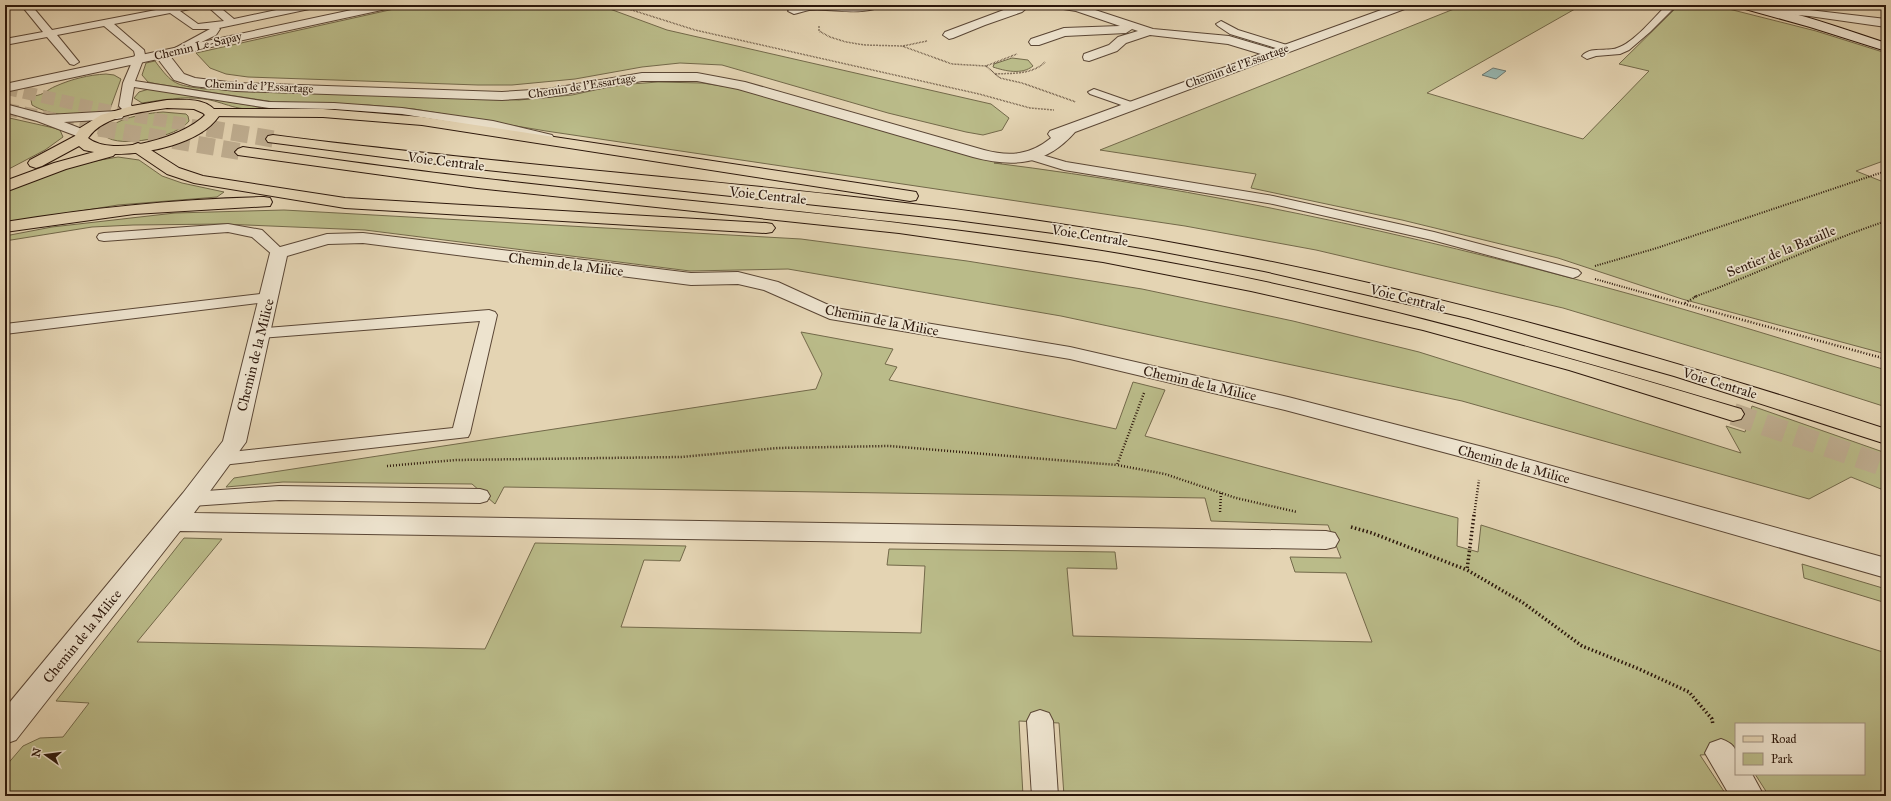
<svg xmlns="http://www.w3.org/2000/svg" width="1891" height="801" viewBox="0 0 1891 801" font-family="'IM FELL Great Primer',serif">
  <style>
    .green { fill: #babb89; stroke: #73694a }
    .water { fill: #96b7b2; stroke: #6c776f }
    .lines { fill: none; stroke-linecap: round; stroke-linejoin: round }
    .highway-tunnel-far2 { stroke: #bfae91; stroke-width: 13; stroke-dasharray: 13 6; stroke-linecap: butt }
    .highway-tunnel-far1 { stroke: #bfae91; stroke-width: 17; stroke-dasharray: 17 8; stroke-linecap: butt }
    .highway-tunnel { stroke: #bfae91; stroke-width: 22; stroke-dasharray: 22 11; stroke-linecap: butt }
    .lane-casing { stroke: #5a4635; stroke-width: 2 }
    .street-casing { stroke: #5a4635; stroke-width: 2 }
    .secondary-casing { stroke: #2c170b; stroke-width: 2 }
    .primary-casing { stroke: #2c170b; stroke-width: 2 }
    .highway-casing { stroke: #2c170b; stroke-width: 2 }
    .path-far3 { stroke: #2c170b; stroke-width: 1.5; stroke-dasharray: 0.5 1; stroke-linecap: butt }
    .path-far2 { stroke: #2c170b; stroke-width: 2; stroke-dasharray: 1 1.5; stroke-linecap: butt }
    .path-far1 { stroke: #2c170b; stroke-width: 2.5; stroke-dasharray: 1 2; stroke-linecap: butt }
    .path { stroke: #2c170b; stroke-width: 3.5; stroke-dasharray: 1.5 2.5; stroke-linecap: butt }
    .lane { fill: #ede3ce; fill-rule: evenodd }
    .street { fill: #ede3ce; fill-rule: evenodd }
    .secondary { fill: #ede3ce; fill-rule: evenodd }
    .primary { fill: #e4d4b3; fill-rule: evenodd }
    .highway { fill: #e4d4b3; fill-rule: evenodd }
    .labels { text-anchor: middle; stroke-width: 3.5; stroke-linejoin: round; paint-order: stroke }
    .far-street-label { font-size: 12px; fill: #2c170b; stroke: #ede3ce }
    .street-label { font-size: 14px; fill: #2c170b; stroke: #ede3ce }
  </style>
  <rect width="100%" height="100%" fill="#e4d4b3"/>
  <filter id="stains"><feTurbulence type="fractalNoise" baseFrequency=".005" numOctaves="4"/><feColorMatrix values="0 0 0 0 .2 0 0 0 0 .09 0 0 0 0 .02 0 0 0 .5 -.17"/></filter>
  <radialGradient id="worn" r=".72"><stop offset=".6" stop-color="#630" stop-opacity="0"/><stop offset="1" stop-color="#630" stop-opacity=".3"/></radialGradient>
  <!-- green -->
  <g class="green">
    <polygon points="412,5 599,5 667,30 991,104 1009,118 1002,130 983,135 966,132 888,113 722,65 680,63 642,67 575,79 512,85 478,85 248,77 226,74 210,68 196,53"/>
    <polygon points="1464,5 1582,5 1427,93 1583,139 1649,71 1619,64 1679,5 1713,5 1816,31 1886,53 1886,160 1856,171 1886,183 1886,354 1682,299 1558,258 1402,220 1251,188 1256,174 1100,150"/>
    <path d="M1012,58l16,2 5,6c-11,9 -28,5 -40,1l1,-3z"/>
    <path d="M155,61c18,24 20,24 50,28l314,11 53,-5 46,-10 40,-3 44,1 33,5 252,72 15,3h-8c207,26 413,70 614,125 93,25 185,55 278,82v37l-103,-33 -220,-66 -247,-58 -131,-24 -639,-95 -132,-22 -46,-4 -94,-3 -117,-18 -9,-2 -6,-7 4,-12z"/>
    <path d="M106,74l8,1 7,4 -11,30c-21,11 -58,8 -78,-4l-1,-5 2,-4c12,-1 13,-6 23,-10 16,-7 32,-11 50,-12z"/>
    <path d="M149,89l112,18c-19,7 -39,-6 -57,-8 -21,-3 -42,1 -62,4l-8,-5 5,-6z"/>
    <path d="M163,112l23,2 2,2 1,5c-11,16 -69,28 -84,15v-2c6,-16 43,-21 58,-22z"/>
    <polygon points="5,117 54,128 60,130 63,137 45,150 5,171"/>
    <polygon points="118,157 139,160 162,176 182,183 224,192 217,197 118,205 5,223 5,192 72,165"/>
    <polygon points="284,210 801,239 967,261 1142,289 1293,321 1419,352 1741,453 1726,426 1745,432 1752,406 1886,453 1886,491 1851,477 1809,499 1462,401 1061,316 788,269 690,271 365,230 223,224 133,225 92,227 5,241 5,236 52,227 175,213"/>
    <polygon points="801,332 893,349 885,364 897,367 889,380 1116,429 1133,382 1165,390 1145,436 1458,518 1457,546 1478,552 1481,525 1886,653 1886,796 1769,796 1755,774 1864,774 1864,724 1736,724 1736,753 1700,755 1727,796 1064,796 1059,723 1019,721 1023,796 5,796 5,767 23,746 40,738 63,737 89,703 56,701 184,538 222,539 137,642 485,649 535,543 686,546 680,561 644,560 621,627 921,633 925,566 887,565 889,549 1115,552 1117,569 1067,568 1073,636 1372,642 1346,573 1295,572 1290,557 1341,558 1328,525 1211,521 1205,498 504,487 495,504 472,484 283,482 226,487 234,478 816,389 822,374"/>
    <polygon points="1802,564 1886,589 1886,615 1883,602 1804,578"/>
  </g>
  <!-- water -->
  <polygon class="water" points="1493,68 1506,71 1496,79 1482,75"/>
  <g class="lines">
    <!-- highway-tunnel-far2 -->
    <g class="highway-tunnel-far2">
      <polyline points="5,88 112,112 213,129"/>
      <polyline points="5,109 104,129"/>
    </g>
    <!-- highway-tunnel-far1 -->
    <g class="highway-tunnel-far1">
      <polyline points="99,128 243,152"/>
      <polyline points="207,128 273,139"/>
    </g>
    <!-- highway-tunnel -->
    <polyline class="highway-tunnel" points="1733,414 1886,466"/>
    <defs>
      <g id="lane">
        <polygon points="21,5 31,5 52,30 182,5 202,5 200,7 180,11 198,24 224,21 206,5 217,5 234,19 300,5 319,5 314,8 219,28 220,29 216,35 179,53 175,52 174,50 175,48 210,29 193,29 170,13 114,24 144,50 145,55 135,81 269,102 334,103 402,108 493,121 552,135 554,138 548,142 493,129 402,114 334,109 269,108 134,87 131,105 136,111 130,114 126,113 119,106 123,83 135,55 134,51 104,26 57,35 79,62 74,65 70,64 47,37 5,45 5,39 43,32"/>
        <path d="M1667,5h10l-27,27 -21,18 -9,4 -24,2 -9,3 -5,-3c8,-10 25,-4 35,-8 17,-5 37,-31 50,-43z"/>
        <polygon points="1221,21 1238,30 1290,46 1291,48 1286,51 1230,34 1218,26 1216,24"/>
        <polygon points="1094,89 1134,103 1136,105 1130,108 1090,94 1088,92"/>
        <polygon points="1032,152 1066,162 1273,196 1434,232 1578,270 1581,273 1578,276 1573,278 1432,240 1273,204 1064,170 1028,159 1026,156 1028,153"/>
        <polygon points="228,224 262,230 286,253 284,256 274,256 252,237 228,232 104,241 99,240 97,237 99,234 104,233"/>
        <polygon points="269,293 275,295 277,298 275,301 5,334 5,324"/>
        <polygon points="489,310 495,312 497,315 470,433 468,437 222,465 215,463 212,459 215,455 222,453 453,428 480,321 260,338 254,337 252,333 254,329"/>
        <polygon points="279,486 480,489 487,491 490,496 487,501 480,503 279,500 192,506 185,504 182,499 185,494 192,492"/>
        <polygon points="1040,710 1049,713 1053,721 1058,796 1032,796 1027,721 1031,713"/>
      </g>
      <g id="street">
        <path d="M375,5h22l-6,3 -221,48 14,18 11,4 41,5 266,9 46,-3 94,-16h55l48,9 239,68c26,7 46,5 67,-12l-3,-4 2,-3 211,-77 -33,-10 -78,-9 -24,8 -9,8 -28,10 -5,-1 -1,-3 1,-3 25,-9 9,-8 20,-6 -6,-2 -6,4 -61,3 -26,9h-8l-2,-3 2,-3 33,-11 56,-2 -44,-15 -25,-4 -2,-2h31l73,24 76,7 44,13 122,-44h17l-2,2 -335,125c-29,33 -61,36 -102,25l-235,-68 -41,-8h-55l-94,16 -46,3 -266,-9 -43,-5 -19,-6 -16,-21 -153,33v-8z"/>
        <path d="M801,5h82l-2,2c-26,9 -46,1 -72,3 -5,1 -10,3 -15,4l-6,-3 2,-2z"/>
        <polygon points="1017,5 1029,6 1022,12 985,25 953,38 949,39 943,35 945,32"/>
        <polygon points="1241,5 1256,5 1254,7 1246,9 1242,8"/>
        <polygon points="1762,7 1809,10 1886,19 1886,27 1809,16 1758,12 1756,10 1758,8"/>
        <polygon points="5,104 47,115 117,111 122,112 124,115 122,118 117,119 64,122 87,131 89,134 87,137 82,138 37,121 5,112"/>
        <polygon points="363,233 691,273 738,272 778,282 835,308 1070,347 1288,397 1483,447 1886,558 1886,578 1477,461 1285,410 1070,359 830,319 764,290 738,284 691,285 363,243 328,244 287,256 246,442 194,513 1326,531 1335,533 1339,540 1335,547 1326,549 180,531 16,740 5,744 5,708 183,493 223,441 270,253 273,249 327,234"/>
        <path d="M1721,739c20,7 15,16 15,35h16l12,22h-34l-25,-43 5,-10z"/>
      </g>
      <path id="secondary" d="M1736,5c46,0 106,24 150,38v8l-76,-24 -72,-20z"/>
      <path id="primary" d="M167,100c19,0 42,-3 52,16 -19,28 -72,38 -104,38l-2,2 -47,13 -61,23v-11l49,-18 40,-11 -10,-2 -5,-4 -37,20 -6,2 -6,-2 -2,-3 2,-3 45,-24 5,-8 21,-13 31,-9zM167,108l27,1 9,4 2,2c-21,22 -92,43 -117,23 16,-23 54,-26 79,-30z"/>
      <g id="highway">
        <polygon points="211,109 323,109 422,117 910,191 916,192 918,196 916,200 910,201 422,125 323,117 206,116 204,113 206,110"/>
        <path d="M273,135c259,34 521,49 780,88 284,42 561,117 833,206v15l-212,-68 -206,-58 -204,-47 -105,-20 -106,-18 -97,-13 -488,-52 -200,-26 -2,-3 2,-3z"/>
        <polygon points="138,143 143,145 179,168 203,176 345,198 766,223 772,224 775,228 772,232 766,233 345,208 194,183 167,174 133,151 130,148 133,145"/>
        <path d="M243,147c78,11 157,22 235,31 208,24 417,40 624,73 217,35 429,95 639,158l3,5 -3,5 -8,2 -164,-51 -146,-40 -172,-39 -148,-29 -204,-29 -422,-45 -239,-33 -3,-3 3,-3z"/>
        <path d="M264,197l6,1 2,4 -2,4 -136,8 -129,18v-10c86,-14 172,-23 259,-25z"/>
      </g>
    </defs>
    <!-- lane casing -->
    <use href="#lane" class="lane-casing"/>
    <!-- street casing -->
    <use href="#street" class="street-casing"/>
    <!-- secondary casing -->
    <use href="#secondary" class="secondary-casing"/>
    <!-- primary casing -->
    <use href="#primary" class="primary-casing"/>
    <!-- highway casing -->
    <use href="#highway" class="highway-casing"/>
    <!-- path-far3 -->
    <g class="path-far3">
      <polyline points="616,5 695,30 979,94 1030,108 1054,110"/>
      <polyline points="819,26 819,31 830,37 846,42 865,45 902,46 952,64 986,66 1000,78 1022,83 1076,102"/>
      <polyline points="903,46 927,41"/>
      <polyline points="986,66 1017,54"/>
      <path d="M995,74c17,-1 37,1 50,-12"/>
    </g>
    <!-- path-far2 -->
    <g class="path-far2">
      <polyline points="1595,266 1657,248 1886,171"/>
      <polyline points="1595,279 1659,297"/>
      <path d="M1694,297c65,-24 127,-54 192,-76"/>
    </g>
    <!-- path-far1 -->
    <g class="path-far1">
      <polyline points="1655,296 1886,359"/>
      <polyline points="1685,303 1697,296"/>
      <polyline points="1144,393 1117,465 1165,474 1236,498 1297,512"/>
      <polyline points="387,466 456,460 681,457 778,448 889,446 1117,465"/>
      <polyline points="1220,512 1221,493"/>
      <polyline points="1474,516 1479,480"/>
    </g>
    <!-- path -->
    <g class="path">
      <polyline points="1474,515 1467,570 1522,602 1582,646 1639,669 1689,692 1712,719 1713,725"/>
      <polyline points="1351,527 1372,533 1467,570"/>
    </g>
    <!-- lane -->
    <use href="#lane" class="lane"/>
    <!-- street -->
    <use href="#street" class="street"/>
    <!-- secondary -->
    <use href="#secondary" class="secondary"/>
    <!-- primary -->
    <use href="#primary" class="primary"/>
    <!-- highway -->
    <use href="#highway" class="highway"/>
  </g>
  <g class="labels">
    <!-- far-street labels -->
    <g class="far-street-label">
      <text transform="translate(198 46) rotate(-13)" y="4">Chemin Le-Sapay</text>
      <text transform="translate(1237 66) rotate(-20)" y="4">Chemin de l'Essartage</text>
      <text transform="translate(259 86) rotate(3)" y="4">Chemin de l'Essartage</text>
      <text transform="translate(582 86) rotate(-9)" y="4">Chemin de l'Essartage</text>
    </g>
    <!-- street labels -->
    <g class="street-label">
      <text transform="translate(446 161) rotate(7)" y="5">Voie Centrale</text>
      <text transform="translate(768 195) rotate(6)" y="5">Voie Centrale</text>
      <text transform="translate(1090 235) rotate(9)" y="5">Voie Centrale</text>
      <text transform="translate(1781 251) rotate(-22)" y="5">Sentier de la Bataille</text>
      <text transform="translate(566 264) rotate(7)" y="5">Chemin de la Milice</text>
      <text transform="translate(1408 298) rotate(14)" y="5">Voie Centrale</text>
      <text transform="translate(882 320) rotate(11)" y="5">Chemin de la Milice</text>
      <text transform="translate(255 355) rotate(-76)" y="5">Chemin de la Milice</text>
      <text transform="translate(1200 383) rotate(13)" y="5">Chemin de la Milice</text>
      <text transform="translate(1720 383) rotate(17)" y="5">Voie Centrale</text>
      <text transform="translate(1514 464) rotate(15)" y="5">Chemin de la Milice</text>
      <text transform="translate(82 636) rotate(-51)" y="5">Chemin de la Milice</text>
    </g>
  </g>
  <!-- margin -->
  <rect width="1891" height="801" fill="none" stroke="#e4d4b3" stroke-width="20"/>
  <rect x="6" y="6" width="1879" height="789" fill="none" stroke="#2c170b" stroke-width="2"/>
  <rect x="10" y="10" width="1871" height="781" fill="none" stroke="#2c170b"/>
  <!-- legend -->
  <rect x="1735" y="723" width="130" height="52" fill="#ede3ce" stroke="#a09180"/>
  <rect x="1743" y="736" width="20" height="6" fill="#e4d4b3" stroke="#a09180"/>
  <text x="1771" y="743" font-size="12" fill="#2c170b">Road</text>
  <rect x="1743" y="753" width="20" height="12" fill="#babb89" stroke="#a09180"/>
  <text x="1771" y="763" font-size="12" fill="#2c170b">Park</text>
  <!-- north arrow -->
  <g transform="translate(46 755) rotate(284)" stroke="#ede3ce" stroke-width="3" paint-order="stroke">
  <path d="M0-3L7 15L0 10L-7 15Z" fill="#2c170b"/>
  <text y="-6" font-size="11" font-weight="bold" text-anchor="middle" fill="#2c170b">N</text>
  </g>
  <rect width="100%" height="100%" filter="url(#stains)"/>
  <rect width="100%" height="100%" fill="url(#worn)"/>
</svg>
